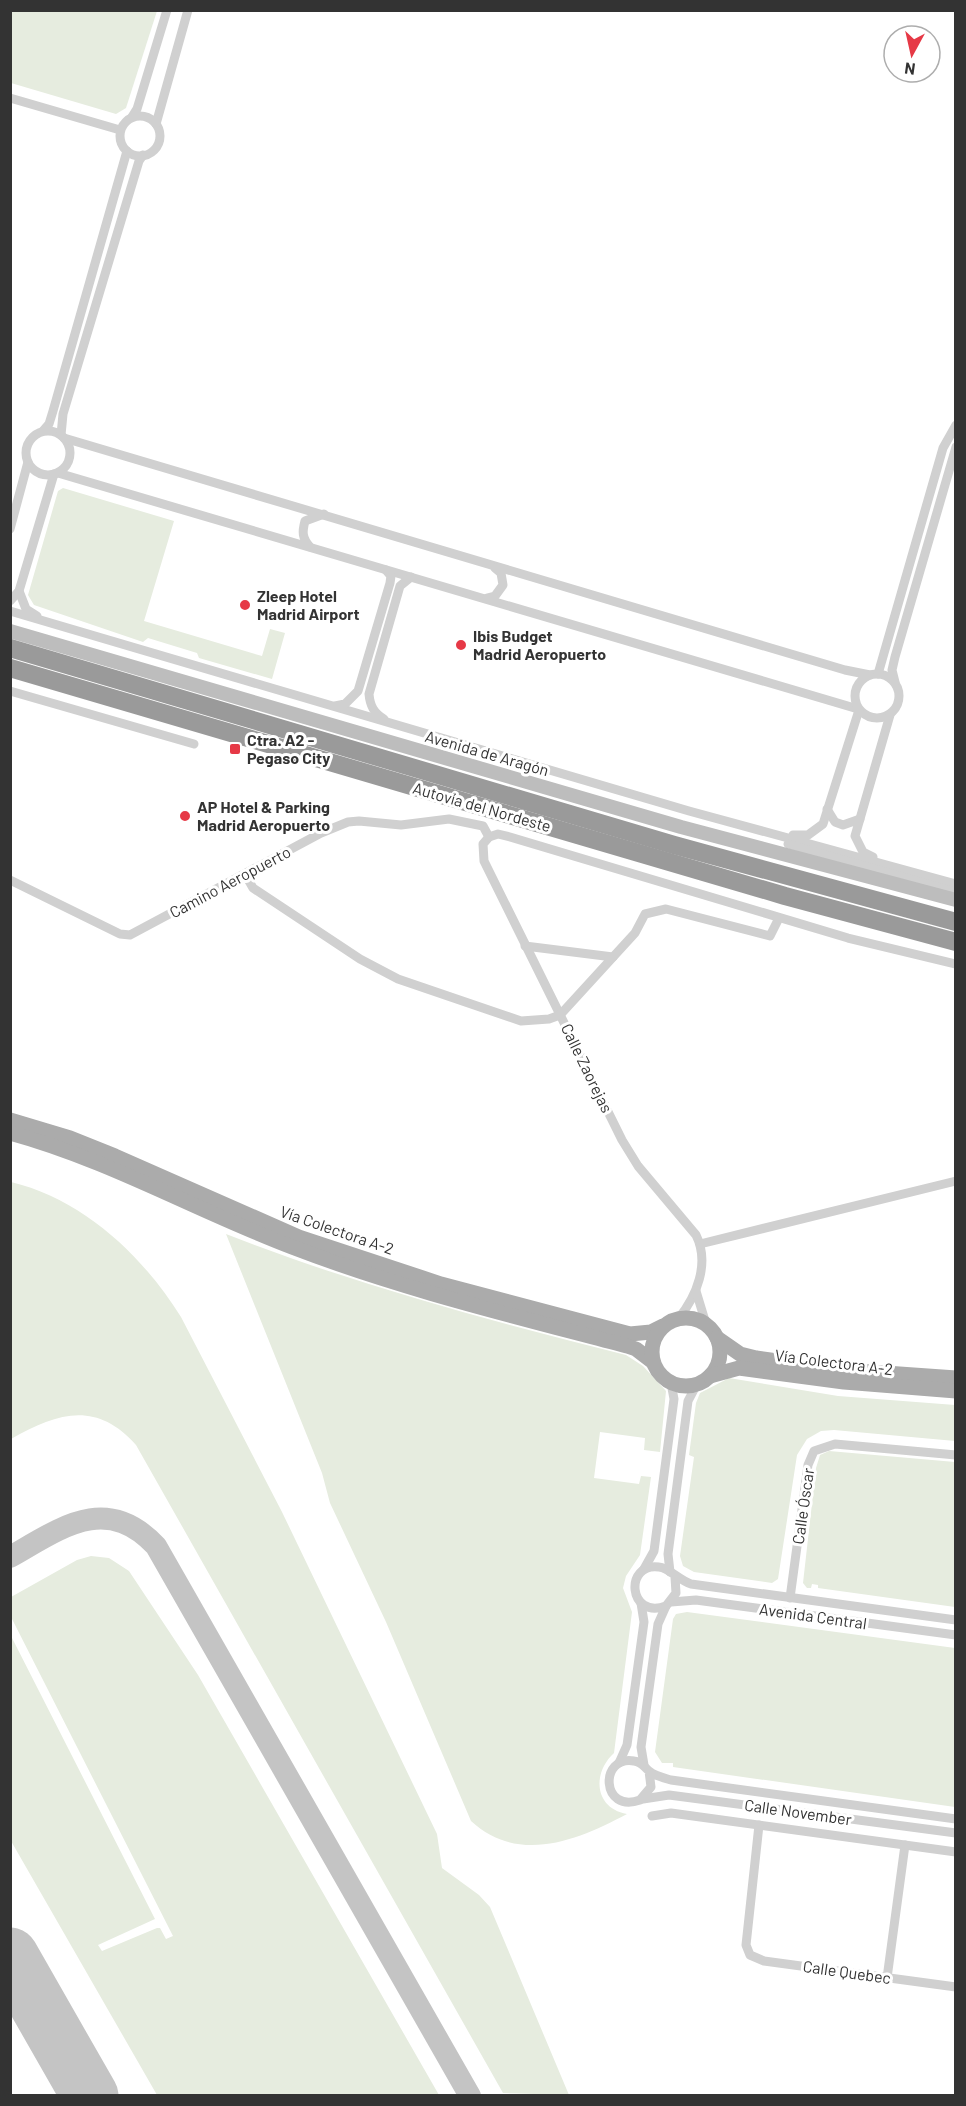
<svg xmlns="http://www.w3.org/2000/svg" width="966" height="2106" viewBox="0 0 966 2106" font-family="Barlow,sans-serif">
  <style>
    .green { fill: #e6ecdf }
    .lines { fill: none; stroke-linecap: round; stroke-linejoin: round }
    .taxiway { stroke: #c4c4c4; stroke-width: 22 }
    .runway { stroke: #c4c4c4; stroke-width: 57 }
    .street { stroke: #d0d0d0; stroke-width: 9 }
    .secondary { stroke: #bdbdbd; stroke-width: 14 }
    .primary { stroke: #ababab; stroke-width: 15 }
    .highway { stroke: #9a9a9a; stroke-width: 18 }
    .poi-dot { fill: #e63946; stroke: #fff; stroke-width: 2 }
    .labels { text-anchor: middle; stroke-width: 6; stroke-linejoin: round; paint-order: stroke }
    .poi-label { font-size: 16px; font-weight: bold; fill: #333; stroke: #fff; text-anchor: start }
    .street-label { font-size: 16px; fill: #333; stroke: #fff }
  </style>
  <rect width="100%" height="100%" fill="#fff"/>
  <!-- green -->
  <g class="green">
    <polygon points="10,11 157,11 126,108 116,114 11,83"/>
    <polygon points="63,488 174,521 144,621 262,656 270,629 285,633 272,679 199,658 197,653 148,638 143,642 34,605 28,595 58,491"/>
    <path d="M11,1182c72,17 132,74 170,135l101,195 155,322 5,34 37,27 11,12 79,188 -66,-2 -367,-648c-40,-45 -79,-32 -125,-6z"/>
    <path d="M226,1234c130,51 265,87 400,121l17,11 23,25 -6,61 -16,-2 1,-12 -45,-6 -6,46 45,6 2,-8 10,1 -11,78 -14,21 -3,12 9,24 -18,141c-22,20 -20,55 13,61 -49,26 -108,51 -156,7l-85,-199 -56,-119 -8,-30z"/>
    <polygon points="729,1378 838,1396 955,1405 955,1441 834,1430 821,1431 807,1439 797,1455 778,1579 772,1583 694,1572 683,1566 680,1556 694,1457 689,1455 696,1403 700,1393"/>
    <polygon points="829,1451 955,1462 955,1607 818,1588 818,1585 812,1584 811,1588 807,1588 803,1583 816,1468 820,1455"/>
    <polygon points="91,1556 109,1558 129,1571 198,1675 439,2095 157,2095 11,1841 11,1636 155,1919 98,1945 102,1951 157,1928 160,1928 166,1939 173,1936 11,1617 11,1597 77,1560"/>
    <polygon points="687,1612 955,1648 955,1807 673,1767 673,1763 662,1763 655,1752 673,1619 676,1614"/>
  </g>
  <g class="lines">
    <!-- taxiway -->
    <path class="taxiway" d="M10,1557c51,-29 96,-64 146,-11l314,550"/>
    <!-- runway -->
    <polyline class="runway" points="10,1956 90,2096"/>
    <!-- street -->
    <g class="street">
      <polyline points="10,98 120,130"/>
      <circle cx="140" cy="136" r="20"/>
      <polyline points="132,117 137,109 167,10"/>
      <polyline points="156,124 188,10"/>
      <polyline points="43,431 49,424 53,411 127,151"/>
      <circle cx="48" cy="453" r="22"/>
      <polyline points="61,435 63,414 139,161 143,155"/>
      <polyline points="64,438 845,670 870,675"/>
      <polyline points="58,473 858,709"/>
      <polyline points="10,529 28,462"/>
      <path d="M310,547c-8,-9 -8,-15 -5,-26l19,-7"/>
      <polyline points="19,591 26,609 37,616"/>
      <polyline points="487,598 495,596 503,585 501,573 495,568"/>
      <polyline points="10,601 19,591 54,474"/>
      <polyline points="10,611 689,811 956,884"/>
      <circle cx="877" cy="696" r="22"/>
      <polyline points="878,674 943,448 956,425"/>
      <polyline points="895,682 892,670 895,657 956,447"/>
      <polyline points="10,691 194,744"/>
      <polyline points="335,706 345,704 358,691 390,583 391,576 386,570"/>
      <path d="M384,719c-10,-6 -14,-13 -15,-25l31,-108 11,-9"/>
      <polyline points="827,809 835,822 843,825 860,819"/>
      <polyline points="793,835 808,835 823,824 859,710"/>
      <path d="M489,837l-6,7 1,17 138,279 16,26 58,69c14,28 1,61 -18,84"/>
      <polyline points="489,837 498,834 510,837 848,938 956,964"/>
      <polyline points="788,844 956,892"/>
      <polyline points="873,857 863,852 855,836 890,715"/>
      <polyline points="245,874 253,888 360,959 398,979 521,1021 549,1019 560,1015 635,933 645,914 666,909 770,936 779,918"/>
      <polyline points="10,880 120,934 130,935 321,833 348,822 359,821 401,825 449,819 483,826 489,837"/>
      <polyline points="525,946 613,957"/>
      <polyline points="700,1244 956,1181"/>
      <polyline points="696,1291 706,1324"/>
      <polyline points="644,1569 654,1551 674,1399 671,1383"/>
      <polyline points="670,1572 668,1554 688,1401 697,1384"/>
      <path d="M675,1577l1,16 -10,13c-38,14 -42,-44 -7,-39 10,1 20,13 32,17l265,36"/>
      <polyline points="790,1598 808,1465 814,1451 835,1444 956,1455"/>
      <polyline points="671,1602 696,1600 956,1635"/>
      <polyline points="619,1763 627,1745 644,1622 641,1603"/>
      <polyline points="644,1765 641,1747 658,1624 666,1606"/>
      <path d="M649,1771l2,16 -11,13c-39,14 -41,-45 -6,-39 8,1 10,6 15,10 6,5 15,7 22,9l285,39"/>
      <polyline points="643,1799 669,1795 956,1833"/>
      <polyline points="652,1816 671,1813 956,1852"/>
      <polyline points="759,1825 746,1945 750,1955 764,1961 956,1987"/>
      <polyline points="887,1978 905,1845"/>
    </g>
    <!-- secondary -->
    <polyline class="secondary" points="10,631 681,827 956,900"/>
    <!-- primary -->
    <g class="primary">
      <polyline points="10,1120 70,1138 115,1156 299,1237 441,1284 630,1334 651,1332 663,1326"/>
      <path d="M10,1133c99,27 187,78 282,114 109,42 222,69 335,99l9,3 17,13"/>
      <circle cx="686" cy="1352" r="34"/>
      <polyline points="717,1338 740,1354 756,1358 843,1370 956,1378"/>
      <polyline points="710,1376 739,1368 844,1382 956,1391"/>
    </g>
    <!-- highway -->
    <g class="highway">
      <polyline points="10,648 674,845 956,922"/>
      <polyline points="10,668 785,896 956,942"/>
    </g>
  </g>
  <!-- markers -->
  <g class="poi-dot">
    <circle cx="245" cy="605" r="6"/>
    <circle cx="461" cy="645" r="6"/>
    <rect x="229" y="743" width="12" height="12" rx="3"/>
    <circle cx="185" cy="816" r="6"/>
  </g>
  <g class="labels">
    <!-- poi labels -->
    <g class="poi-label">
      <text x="257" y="602">Zleep Hotel<tspan x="257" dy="18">Madrid Airport</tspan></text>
      <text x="473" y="642">Ibis Budget<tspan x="473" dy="18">Madrid Aeropuerto</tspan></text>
      <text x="247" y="746">Ctra. A2 -<tspan x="247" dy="18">Pegaso City</tspan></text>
      <text x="197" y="813">AP Hotel &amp; Parking<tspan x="197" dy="18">Madrid Aeropuerto</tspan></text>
    </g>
    <!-- street labels -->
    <g class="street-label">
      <text transform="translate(487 753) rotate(16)" y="6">Avenida de Aragón</text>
      <text transform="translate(482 807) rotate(16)" y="6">Autovía del Nordeste</text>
      <text transform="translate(230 882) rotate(-28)" y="6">Camino Aeropuerto</text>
      <text transform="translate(587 1068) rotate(64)" y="6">Calle Zaorejas</text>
      <text transform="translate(337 1230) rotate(19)" y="6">Vía Colectora A-2</text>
      <text transform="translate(834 1362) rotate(7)" y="6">Vía Colectora A-2</text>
      <text transform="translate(803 1506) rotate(-82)" y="6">Calle Óscar</text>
      <text transform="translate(813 1616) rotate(8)" y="6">Avenida Central</text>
      <text transform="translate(798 1812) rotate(8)" y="6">Calle November</text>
      <text transform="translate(847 1972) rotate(8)" y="6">Calle Quebec</text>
    </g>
  </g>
  <!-- border -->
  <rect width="966" height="2106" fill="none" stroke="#333333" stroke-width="24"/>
  <!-- north arrow -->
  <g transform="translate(912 54) rotate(188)"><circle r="28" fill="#ffffff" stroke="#adadad" stroke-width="1.5"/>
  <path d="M0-4.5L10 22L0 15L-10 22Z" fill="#e63946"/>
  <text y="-9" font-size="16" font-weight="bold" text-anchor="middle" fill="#333333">N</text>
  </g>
</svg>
